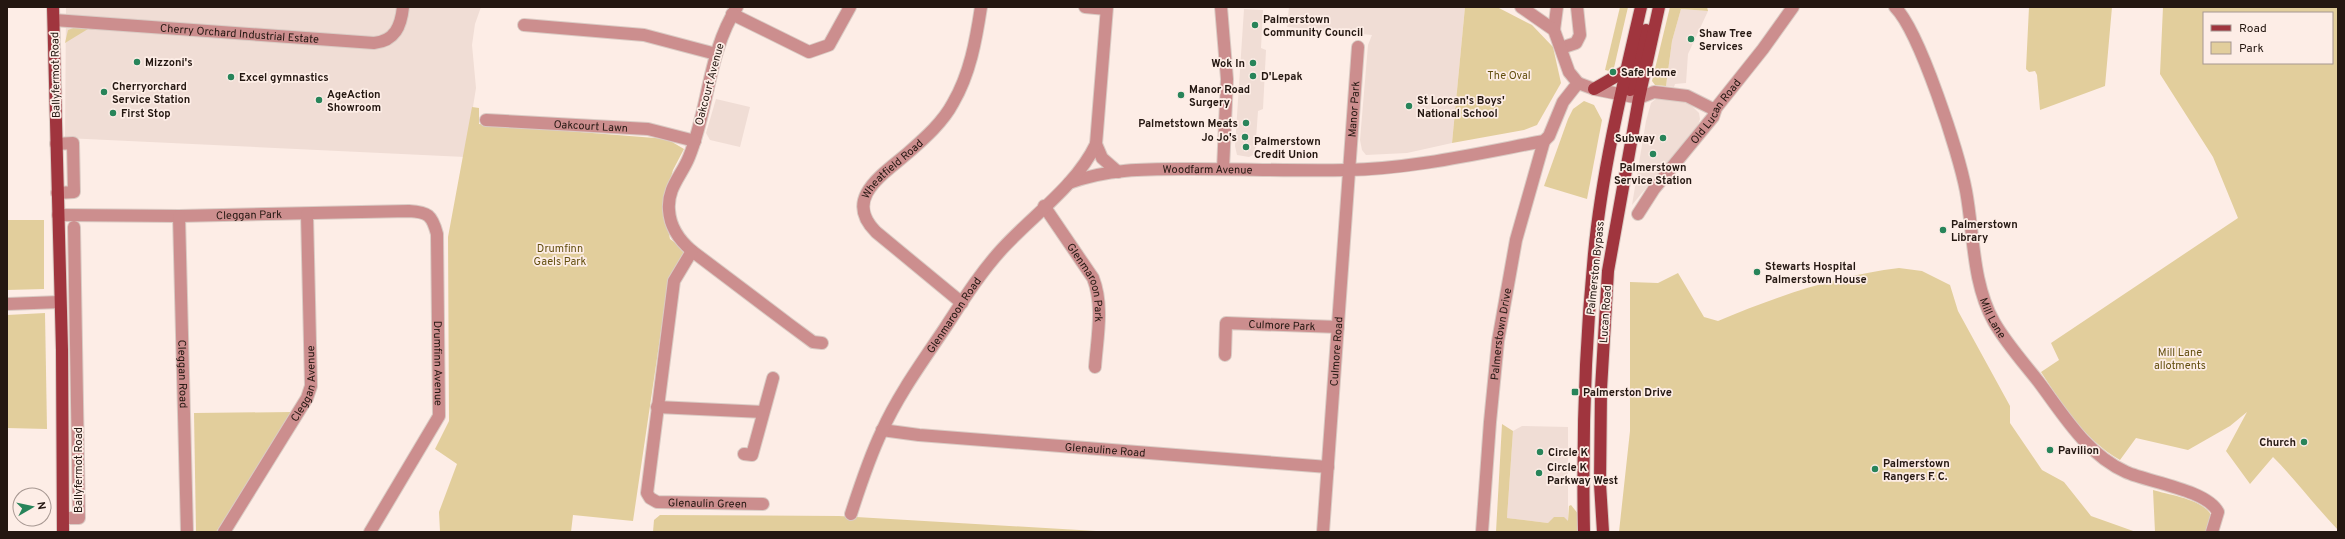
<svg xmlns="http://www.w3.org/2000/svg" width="2345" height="539" viewBox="0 0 2345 539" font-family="Overpass,sans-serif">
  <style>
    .built { fill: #f0ddd5 }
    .green { fill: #e2ce9c; fill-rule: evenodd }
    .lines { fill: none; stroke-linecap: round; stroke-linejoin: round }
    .minor-casing { stroke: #dacbc4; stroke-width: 14 }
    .major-casing { stroke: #dacbc4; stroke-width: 14 }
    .minor { stroke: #cc8e8e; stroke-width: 12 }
    .major { stroke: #a0353e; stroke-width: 12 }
    .poi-dot { fill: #28845a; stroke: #fdede6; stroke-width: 1.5 }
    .labels { text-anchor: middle; stroke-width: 3.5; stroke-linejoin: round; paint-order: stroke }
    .poi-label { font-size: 11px; font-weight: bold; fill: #241711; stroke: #fdede6; text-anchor: start }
    .street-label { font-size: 11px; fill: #241711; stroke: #fdede6 }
    .park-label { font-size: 11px; fill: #645010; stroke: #fdede6 }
  </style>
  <rect width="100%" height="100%" fill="#fdede6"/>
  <!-- built -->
  <g class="built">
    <polygon points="66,7 481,7 475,24 472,45 476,88 465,157 65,138"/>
    <polygon points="1289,7 1465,7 1452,143 1407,153 1366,155 1362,150 1360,140 1368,45 1372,35 1287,27"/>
    <polygon points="1244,9 1263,10 1261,48 1266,50 1263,109 1258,111 1255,154 1249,157 1237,155 1235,146"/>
    <polygon points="1681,9 1708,11 1688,54 1686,83 1675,84 1674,87 1666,86 1672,41"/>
    <polygon points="1657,98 1683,101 1691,105 1699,113 1700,119 1698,125 1632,205 1646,121 1651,103"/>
    <polygon points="716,99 750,107 740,147 710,140 706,133"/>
    <polygon points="1522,426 1568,427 1568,521 1548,523 1507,518 1513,431"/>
  </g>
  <!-- green -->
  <g class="green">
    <polygon points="1465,7 1497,7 1532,25 1553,47 1561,83 1537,125 1524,130 1452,143"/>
    <polygon points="1620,7 1628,7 1613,72 1605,70"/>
    <polygon points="1670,7 1707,7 1708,11 1681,9 1672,41 1666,86 1655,85 1652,81"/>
    <polygon points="2029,7 2112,7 2105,86 2040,110 2037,75 2035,71 2029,72 2026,69"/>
    <path d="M2163,7h175v523c-23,-24 -42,-50 -65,-73l-23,27 -24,-33 21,-39 -17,14 -42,24 -52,-12 -16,22c-36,-21 -56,-53 -79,-88l18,-12 -8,-17 187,-125 -25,-61 -53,-83zM2204,13h128v50h-128z"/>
    <polygon points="76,27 95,27 95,30 88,29 65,43 68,30"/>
    <polygon points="1584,101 1594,105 1602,120 1587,199 1544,186 1568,119 1573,109"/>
    <polygon points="472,107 479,108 479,124 667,139 684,149 673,170 665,198 665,216 670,239 685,250 669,277 633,521 573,515 571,532 440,532 439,512 457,464 435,449 449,421 448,237"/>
    <polygon points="7,220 44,220 44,289 7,290"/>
    <path d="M1899,268l23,3 28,14 8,26 52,95v17l32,47 22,12 27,34 45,16h-517l11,-101v-149l28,1 20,-10 26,44 14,4c57,-24 120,-46 181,-53z"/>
    <polygon points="45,313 47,429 7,428 7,315"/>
    <polygon points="293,412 216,532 196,532 194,413"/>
    <polygon points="1502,424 1513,431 1507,518 1548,523 1554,517 1564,517 1568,521 1569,506 1571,505 1579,515 1579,532 1496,532"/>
    <path d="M2153,490c16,5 55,10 59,28l-4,14h-53z"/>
    <polygon points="660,515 839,516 1113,532 653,532 654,520"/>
  </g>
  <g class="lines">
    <defs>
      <g id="minor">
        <path d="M737,7c-29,45 -28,101 -48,150 -7,18 -22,31 -20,53 1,17 10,30 23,41l98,74 23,17 9,1"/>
        <polyline points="1085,7 1106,9"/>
        <polyline points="1221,7 1227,79 1223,169"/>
        <path id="s1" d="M1895,7c25,25 64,147 71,184 8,43 6,92 28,131 12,21 29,40 44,59 25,33 48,73 88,91 22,10 81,18 92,40l-6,20"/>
        <polyline points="732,14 809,52 829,45 850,7"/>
        <path id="s2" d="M54,20l320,23c21,-2 27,-17 29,-36"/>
        <polyline points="524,25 644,35 716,54"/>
        <polyline points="1554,30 1557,7"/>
        <polyline points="1561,48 1576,43 1580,35 1577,7"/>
        <polyline points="1578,83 1594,89 1639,98 1654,92 1687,96 1711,108 1716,108"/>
        <path id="s3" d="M486,120l162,9 47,12"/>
        <polyline points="56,144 73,143 74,192 57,193"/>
        <polyline points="1096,144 1102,158 1118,172"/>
        <path id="s4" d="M1069,183c39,-15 82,-14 123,-14 51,0 103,2 154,1 65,-1 134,-17 198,-29l5,-5 14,-34 15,-19 -9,-11 -15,-42 -33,-23"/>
        <path id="s5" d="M1044,206l49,72c11,28 4,60 2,89"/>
        <path id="s6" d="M1638,214l16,-25 59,-72 3,-9 47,-59 30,-42"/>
        <path id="s7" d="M58,215l121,1 230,-5c19,1 23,4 28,23l2,182 -69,116"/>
        <path id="s8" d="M179,216l8,316"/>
        <path id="s9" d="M692,251l-18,30 -27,212 3,5 7,4 106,2"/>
        <path id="s10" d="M962,303l-86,-71c-34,-34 8,-58 33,-80 16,-14 34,-30 44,-49 17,-29 23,-63 28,-96"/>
        <polyline points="7,304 60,302"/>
        <path id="s11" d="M1225,355l1,-32 112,4"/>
        <polyline points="657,407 763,412"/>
        <path id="s12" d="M882,430l37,5 409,32"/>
        <polyline points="744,454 752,455 773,378"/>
        <path id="s13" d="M851,514c9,-28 18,-56 31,-83 16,-36 41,-70 63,-103 17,-26 35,-55 57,-79 31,-34 74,-63 94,-105l11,-137"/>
        <polyline points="63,518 79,518 74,227"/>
        <path id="s14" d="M224,532l83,-134 4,-12 -4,-172"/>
        <path id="s15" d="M1323,532l35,-485"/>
        <path id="s16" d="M1482,532l8,-110 8,-81 18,-101 28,-99"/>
      </g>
      <g id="major">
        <polyline points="53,7 62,350 63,532"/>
        <polyline points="1594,89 1627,70"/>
        <polyline points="1630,90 1646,30"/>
        <path d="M1584,532c-2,-93 1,-186 10,-278 8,-83 28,-166 47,-247"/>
        <polyline points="1603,532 1600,484 1601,389 1608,271 1639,98 1659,7"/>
      </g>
    </defs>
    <!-- minor casing -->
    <use href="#minor" class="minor-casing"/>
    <!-- major casing -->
    <use href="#major" class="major-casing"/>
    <!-- minor -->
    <use href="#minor" class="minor"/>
    <!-- major -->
    <use href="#major" class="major"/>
  </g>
  <!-- markers -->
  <g class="poi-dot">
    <circle cx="1255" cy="25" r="4"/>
    <circle cx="1691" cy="39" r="4"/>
    <circle cx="137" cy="62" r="4"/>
    <circle cx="1253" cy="63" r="4"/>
    <circle cx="1613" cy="72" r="4"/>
    <circle cx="1253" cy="76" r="4"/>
    <circle cx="231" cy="77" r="4"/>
    <circle cx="104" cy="92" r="4"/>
    <circle cx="1181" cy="95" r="4"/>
    <circle cx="319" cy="100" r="4"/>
    <circle cx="1409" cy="106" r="4"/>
    <circle cx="113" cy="113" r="4"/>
    <circle cx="1246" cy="123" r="4"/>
    <circle cx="1245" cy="137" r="4"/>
    <circle cx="1663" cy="138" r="4"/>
    <circle cx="1246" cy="147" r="4"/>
    <circle cx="1653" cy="154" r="4"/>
    <circle cx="1943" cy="230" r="4"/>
    <circle cx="1757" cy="272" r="4"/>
    <rect x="1571" y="388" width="8" height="8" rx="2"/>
    <circle cx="2304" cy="442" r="4"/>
    <circle cx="2050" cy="450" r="4"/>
    <circle cx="1540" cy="452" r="4"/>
    <circle cx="1875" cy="469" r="4"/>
    <circle cx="1539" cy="473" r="4"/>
  </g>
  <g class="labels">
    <!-- poi labels -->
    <g class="poi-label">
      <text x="1263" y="23">Palmerstown<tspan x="1263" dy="13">Community Council</tspan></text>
      <text x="1699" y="37">Shaw Tree<tspan x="1699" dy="13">Services</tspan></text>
      <text x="145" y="66">Mizzoni's</text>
      <text x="1245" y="67" text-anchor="end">Wok In</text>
      <text x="1621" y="76">Safe Home</text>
      <text x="1261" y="80">D'Lepak</text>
      <text x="239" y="81">Excel gymnastics</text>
      <text x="112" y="90">Cherryorchard<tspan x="112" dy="13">Service Station</tspan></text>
      <text x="1189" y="93">Manor Road<tspan x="1189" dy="13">Surgery</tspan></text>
      <text x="327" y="98">AgeAction<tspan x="327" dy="13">Showroom</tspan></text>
      <text x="1417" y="104">St Lorcan's Boys'<tspan x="1417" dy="13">National School</tspan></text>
      <text x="121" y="117">First Stop</text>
      <text x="1238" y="127" text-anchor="end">Palmetstown Meats</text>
      <text x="1237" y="141" text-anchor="end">Jo Jo's</text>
      <text x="1655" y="142" text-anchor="end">Subway</text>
      <text x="1254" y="145">Palmerstown<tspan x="1254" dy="13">Credit Union</tspan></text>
      <text x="1653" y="171" text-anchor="middle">Palmerstown<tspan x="1653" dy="13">Service Station</tspan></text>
      <text x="1951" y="228">Palmerstown<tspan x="1951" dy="13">Library</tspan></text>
      <text x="1765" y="270">Stewarts Hospital<tspan x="1765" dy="13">Palmerstown House</tspan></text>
      <text x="1583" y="396">Palmerston Drive</text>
      <text x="2296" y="446" text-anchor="end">Church</text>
      <text x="2058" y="454">Pavilion</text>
      <text x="1548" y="456">Circle K</text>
      <text x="1883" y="467">Palmerstown<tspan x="1883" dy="13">Rangers F. C.</tspan></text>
      <text x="1547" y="471">Circle K<tspan x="1547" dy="13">Parkway West</tspan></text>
    </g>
    <!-- street labels -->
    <g class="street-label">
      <text dy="4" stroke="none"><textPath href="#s2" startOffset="186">Cherry Orchard Industrial Estate</textPath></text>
      <text transform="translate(55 75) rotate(-91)" y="4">Ballyfermot Road</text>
      <text transform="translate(709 84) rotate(-75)" y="4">Oakcourt Avenue</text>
      <text dy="4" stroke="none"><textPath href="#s15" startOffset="424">Manor Park</textPath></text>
      <text dy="4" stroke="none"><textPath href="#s6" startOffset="129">Old Lucan Road</textPath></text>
      <text dy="4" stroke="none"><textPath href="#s3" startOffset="105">Oakcourt Lawn</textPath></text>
      <text dy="4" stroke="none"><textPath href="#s10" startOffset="190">Wheatfield Road</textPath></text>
      <text dy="4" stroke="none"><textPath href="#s4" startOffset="140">Woodfarm Avenue</textPath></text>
      <text dy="4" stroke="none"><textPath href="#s7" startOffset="191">Cleggan Park</textPath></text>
      <text transform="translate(1595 268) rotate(-84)" y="4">Palmerston Bypass</text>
      <text dy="4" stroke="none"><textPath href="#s5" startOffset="89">Glenmaroon Park</textPath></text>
      <text transform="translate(1605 314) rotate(-86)" y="4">Lucan Road</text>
      <text dy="4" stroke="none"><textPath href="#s13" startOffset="225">Glenmaroon Road</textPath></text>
      <text dy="4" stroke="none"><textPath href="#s1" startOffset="329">Mill Lane</textPath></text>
      <text dy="4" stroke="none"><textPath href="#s11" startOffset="88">Culmore Park</textPath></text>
      <text dy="4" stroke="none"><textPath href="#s16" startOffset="199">Palmerstown Drive</textPath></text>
      <text dy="4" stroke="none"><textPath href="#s15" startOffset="181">Culmore Road</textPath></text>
      <text dy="4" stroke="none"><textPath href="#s7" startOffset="521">Drumfinn Avenue</textPath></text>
      <text dy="4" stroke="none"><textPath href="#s8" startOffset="158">Cleggan Road</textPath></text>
      <text dy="4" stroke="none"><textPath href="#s14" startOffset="171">Cleggan Avenue</textPath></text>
      <text dy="4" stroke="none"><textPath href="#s12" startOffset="224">Glenauline Road</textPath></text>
      <text transform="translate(78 470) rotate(-90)" y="4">Ballyfermot Road</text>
      <text dy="4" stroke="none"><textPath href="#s9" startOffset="313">Glenaulin Green</textPath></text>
    </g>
    <!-- park labels -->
    <g class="park-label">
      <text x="1509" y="79">The Oval</text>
      <text x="560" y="252">Drumfinn<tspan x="560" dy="13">Gaels Park</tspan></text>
      <text x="2180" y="356">Mill Lane<tspan x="2180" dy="13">allotments</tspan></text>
    </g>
  </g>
  <!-- border -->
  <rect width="2345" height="539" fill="none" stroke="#241711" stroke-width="16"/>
  <!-- legend -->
  <rect x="2203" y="12" width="130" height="52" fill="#fdede6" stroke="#a69791"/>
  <rect x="2211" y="25" width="20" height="6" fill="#a0353e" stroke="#a69791"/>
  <text x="2239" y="32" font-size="12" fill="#241711">Road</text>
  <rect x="2211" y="42" width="20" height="12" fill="#e2ce9c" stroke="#a69791"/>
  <text x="2239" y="52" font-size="12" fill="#241711">Park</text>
  <!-- north arrow -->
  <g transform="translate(32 507) rotate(81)"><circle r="19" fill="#fdede6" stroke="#a69791"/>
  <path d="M0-3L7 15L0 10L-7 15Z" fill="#28845a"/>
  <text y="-6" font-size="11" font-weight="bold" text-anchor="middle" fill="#241711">N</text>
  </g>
</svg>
